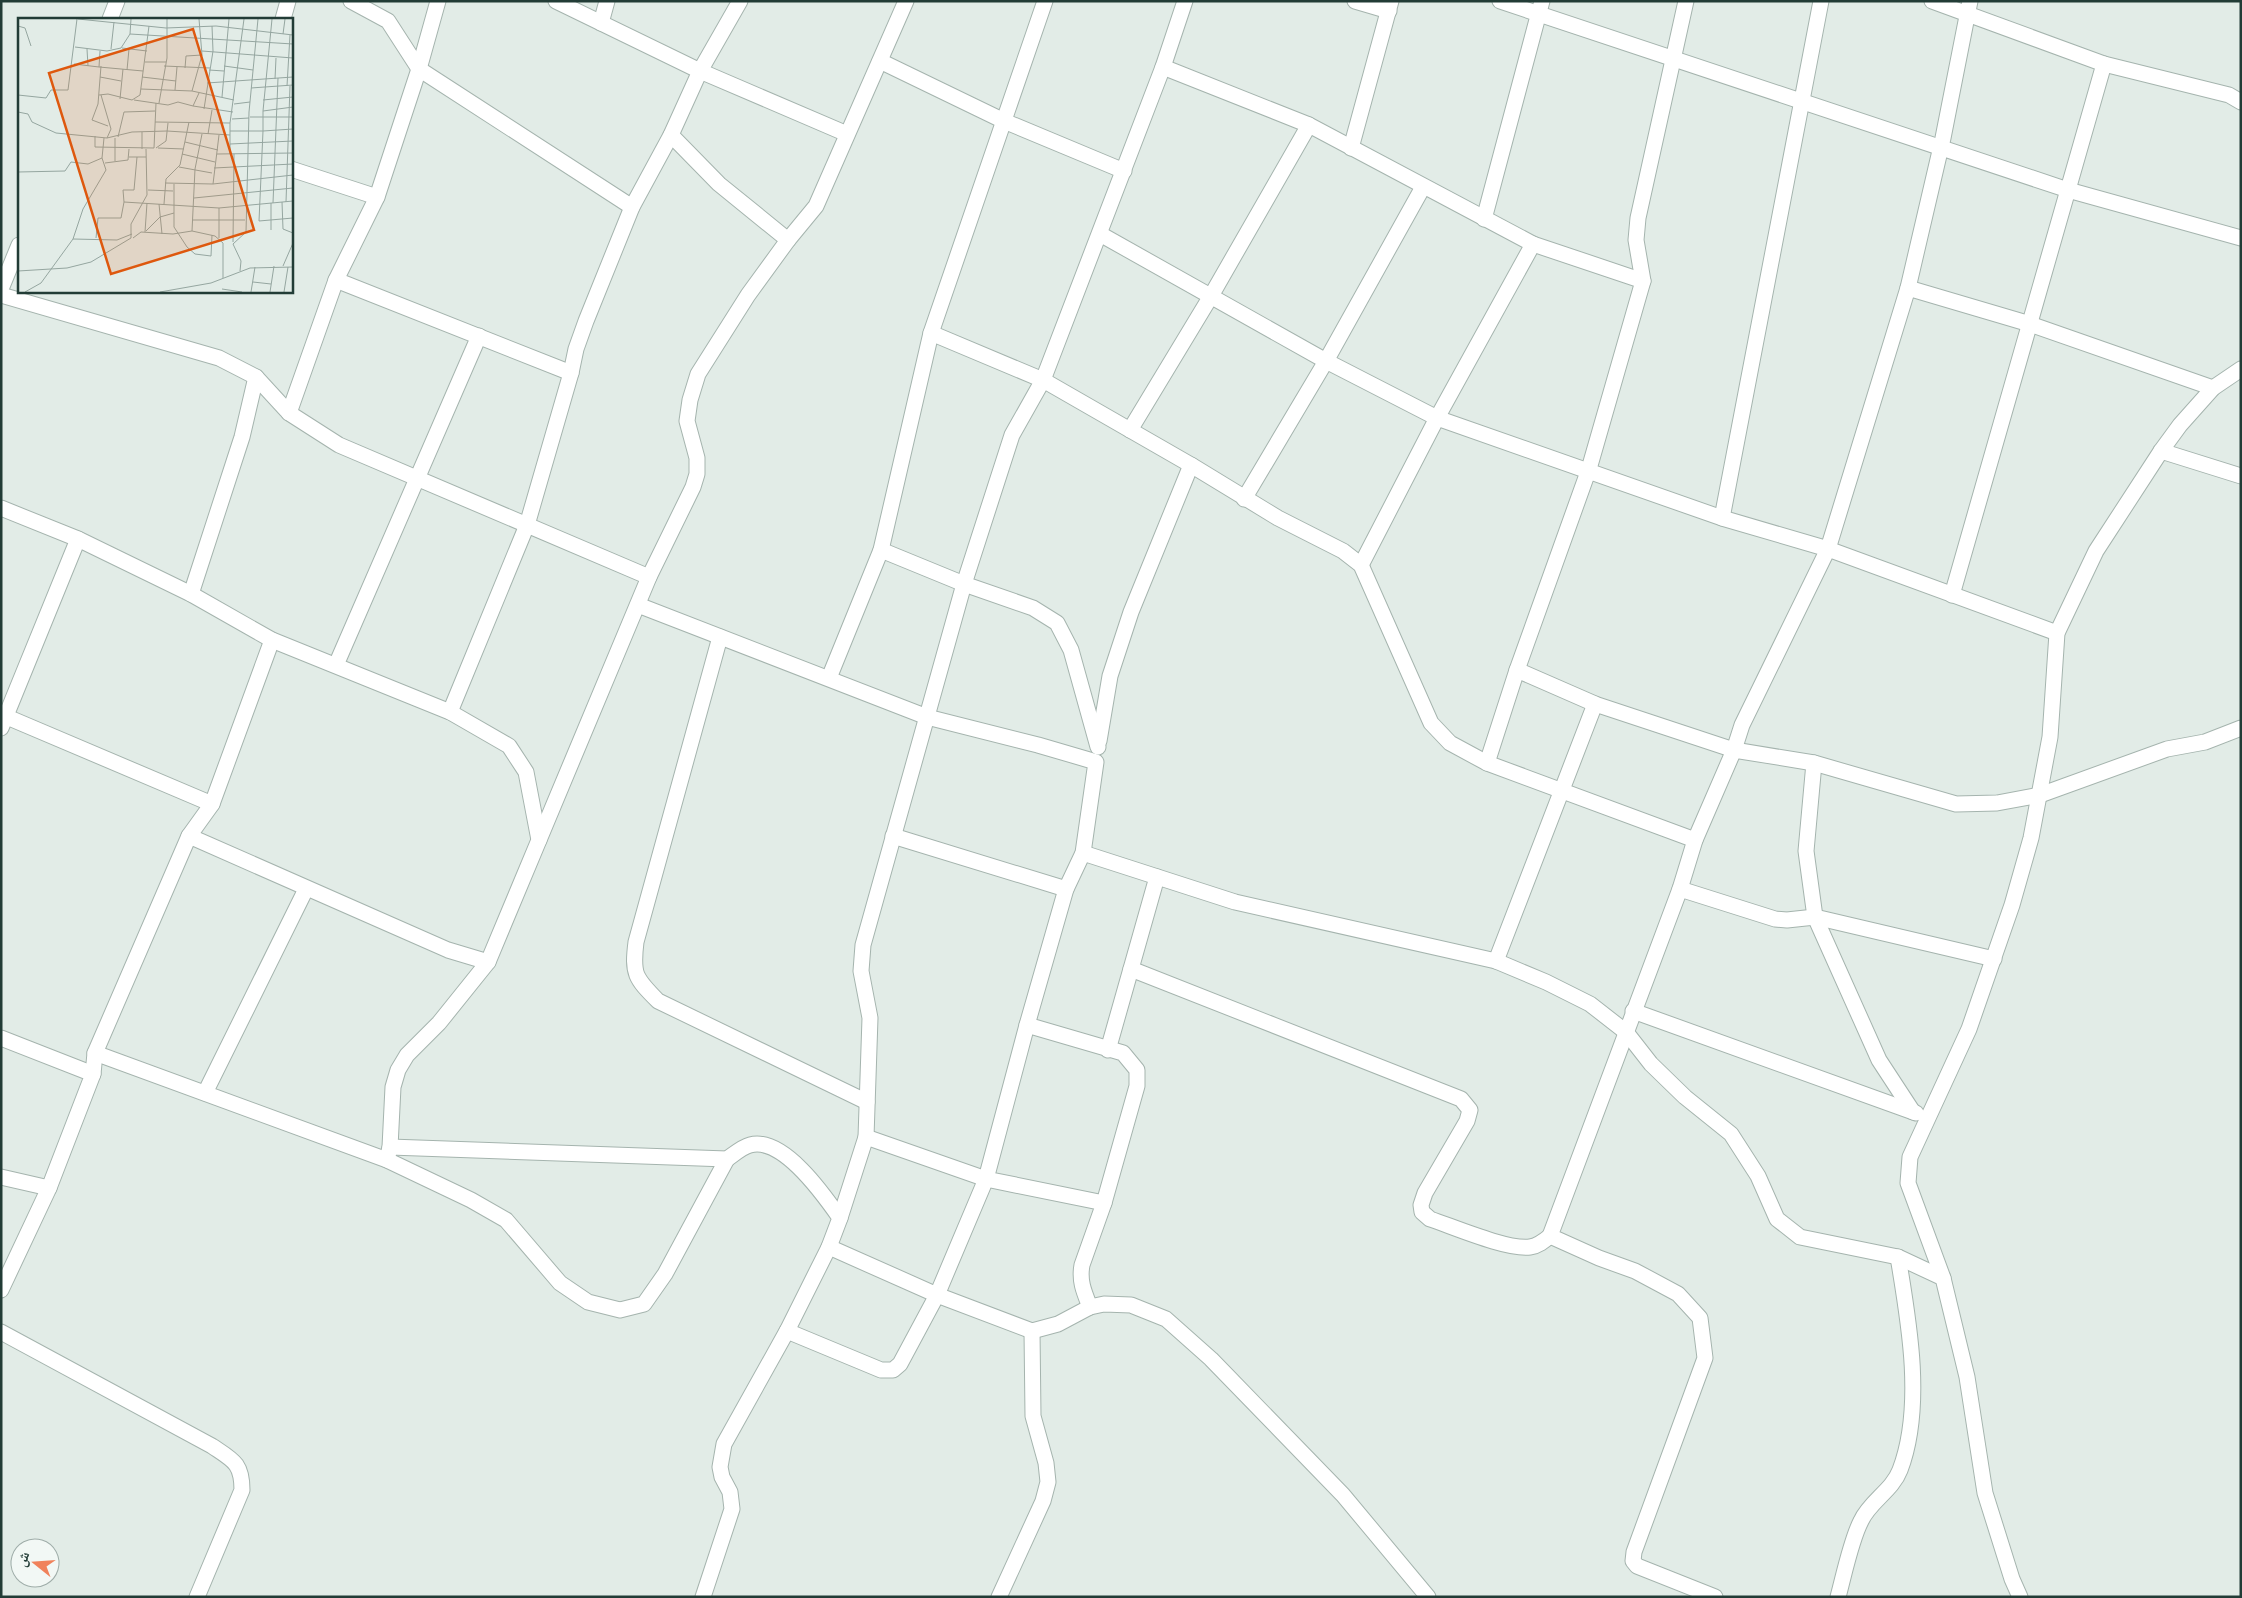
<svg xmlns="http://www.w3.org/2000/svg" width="2242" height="1598" viewBox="0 0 2242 1598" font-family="'Nunito Sans','Noto Naskh Arabic',sans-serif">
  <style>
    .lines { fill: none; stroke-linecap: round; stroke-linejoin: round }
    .minor-casing { stroke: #a5b4ae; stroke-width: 17 }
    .minor { stroke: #fff; stroke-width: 15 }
    .inset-road { fill: none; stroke: #95a6a0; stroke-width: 1 }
    .view { fill: #de580e; fill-opacity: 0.15; stroke: #de580e; stroke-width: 2.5 }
    .inset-edge { fill: none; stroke: #223c36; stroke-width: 2.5 }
  </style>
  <rect width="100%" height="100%" fill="#e2ece7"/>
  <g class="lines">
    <defs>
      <g id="minor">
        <polyline points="351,1 388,21 419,69 632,207"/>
        <polyline points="556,1 700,71 847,134"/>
        <polyline points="1355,1 1389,11"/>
        <polyline points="1500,1 2068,190 2241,238"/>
        <polyline points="1932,1 2104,64 2229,95 2241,102"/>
        <polyline points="110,19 117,1"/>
        <polyline points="283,19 288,1"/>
        <polyline points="601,23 607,1"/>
        <polyline points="880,61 1004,121 1124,171"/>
        <polyline points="1163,67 1309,125 1533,244 1643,281"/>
        <polyline points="1351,148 1391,1"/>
        <polyline points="291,169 377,197"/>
        <polyline points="1484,219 1542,1"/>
        <polyline points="1100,234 1326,361 1437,418 1722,518 1828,549 2057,633"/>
        <polyline points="788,240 816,206 906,1"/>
        <polyline points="336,280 571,373"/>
        <polyline points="1908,288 2030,324 2213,388"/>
        <polyline points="1,289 19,245"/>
        <polyline points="1,295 219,358 256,377 289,413 339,445 649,577"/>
        <polyline points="931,333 1043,380 1191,465 1278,518 1343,551 1361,565 1431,723 1450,743 1487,763 1695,840"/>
        <polyline points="289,413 336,280 377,197 419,69 438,1"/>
        <polyline points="1130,430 1211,296 1309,125"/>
        <polyline points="2161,451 2241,476"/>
        <polyline points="1244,499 1326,361 1423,187"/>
        <polyline points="1,508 78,539 191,594 272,640 450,712 509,746 526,772 539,840 488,962 439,1023 407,1055 398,1070 393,1087 390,1147 387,1160"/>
        <polyline points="1722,518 1821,1"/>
        <polyline points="881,550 964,584 1033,608 1057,623 1071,650 1098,747"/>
        <polyline points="1361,565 1437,418 1533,244"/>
        <polyline points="191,594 242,437 256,377"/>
        <polyline points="1952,595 2104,64"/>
        <polyline points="638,605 927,717 1038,745 1096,762 1083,853 1066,889 1027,1025 986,1179 937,1295 900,1364 893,1370 881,1370 787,1331"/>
        <path d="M720,637l-84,305c-4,32 -1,36 22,59l209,101"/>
        <polyline points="336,665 479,336"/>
        <polyline points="1517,670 1595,704 1734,750 1814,763 1956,804 1997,803 2040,795 2167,749 2205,742 2241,728"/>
        <polyline points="829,678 881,550 931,333 1045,1"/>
        <polyline points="450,712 527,525 571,373 576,349 586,321 632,207 671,135 700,71 740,1"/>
        <polyline points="7,717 212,804"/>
        <polyline points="1,728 78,539"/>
        <polyline points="1099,741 1110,676 1131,612 1191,465"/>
        <polyline points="1487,763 1517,670 1589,469 1643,281 1636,240 1638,218 1686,1"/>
        <polyline points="1814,763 1806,851 1815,917 1879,1060 1913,1112"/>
        <polyline points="189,836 448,950 488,962"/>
        <polyline points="893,836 1066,889"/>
        <polyline points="539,840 649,577 693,487 697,474 697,458 687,421 690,400 698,374 748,295 788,240 719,184 671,135"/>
        <polyline points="1083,853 1235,902 1496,961 1546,982 1590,1004 1626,1032 1651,1064 1685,1097 1731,1134 1758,1176 1777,1219 1800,1237 1898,1257 1943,1278 1967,1377 1985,1493 2012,1579 2020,1597"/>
        <polyline points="1680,889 1775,919 1787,920 1815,917 1994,959"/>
        <polyline points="1496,961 1595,704"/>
        <path d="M1131,969l330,130 9,11 -3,11 -42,72 -4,12 1,7 8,7c24,8 77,31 100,28 8,-1 14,-6 20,-11"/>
        <polyline points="1633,1011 1916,1113"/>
        <path d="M1027,1025l96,28 14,17v16l-33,117 -22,62c-3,16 2,27 8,42"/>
        <polyline points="1,1038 93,1074 49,1188 1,1290"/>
        <polyline points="1108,1050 1157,877"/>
        <polyline points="95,1053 387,1160 471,1200 506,1220 560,1283 588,1302 620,1310 644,1304 665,1274 727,1159"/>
        <polyline points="93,1074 95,1053 189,836 212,804 272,640"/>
        <polyline points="205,1093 306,889"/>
        <polyline points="866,1137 986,1179 1104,1203"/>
        <path d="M390,1147l337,12c6,-4 15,-12 23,-14 33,-9 74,50 90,73l-11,29 -42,84 -63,113 -4,23 2,10 8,15 2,17 -29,88"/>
        <polyline points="1,1177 49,1188"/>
        <polyline points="840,1218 866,1137 870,1018 861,971 863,945 964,584 1012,435 1043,380 1163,67 1185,1"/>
        <polyline points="829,1247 937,1295 1032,1331 1058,1324 1090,1307 1104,1304 1131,1305 1166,1319 1211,1359 1343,1495 1428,1597"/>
        <polyline points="1943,1278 1908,1183 1910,1157 1969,1029 2012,905 2031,838 2050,737 2057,633 2096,551 2161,451 2180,425 2213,388 2241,369"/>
        <path d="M1,1332l211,114c21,14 30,17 30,44l-45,107"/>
        <polyline points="999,1597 1043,1501 1048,1482 1046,1463 1033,1416 1032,1331"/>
        <polyline points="1715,1597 1637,1566 1633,1561 1634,1552 1705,1358 1700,1318 1678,1294 1635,1271 1599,1258 1550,1236 1680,889 1695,840 1734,750 1742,725 1828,549 1908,288 1943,138 1970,1"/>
        <path d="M1838,1597c6,-22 13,-57 23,-76 9,-20 31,-30 39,-51 24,-63 9,-148 -2,-213"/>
      </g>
    </defs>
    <!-- minor casing -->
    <use href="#minor" class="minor-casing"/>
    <!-- minor -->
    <use href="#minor" class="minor"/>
  </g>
  <!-- overview -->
  <g transform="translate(18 18)">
    <rect width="275" height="275" fill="#e2ece7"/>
    <path class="inset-road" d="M60,1l88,9 50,-2 77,9M254,1l-9,92 30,-4M0,8l7,2 6,18M112,16l163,10M265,16l2,-15M57,29l32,4 14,-3 9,-14 1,-15M104,30l25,3M69,31l1,17M93,31l3,-27M184,33l91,7M127,44h21M56,46l25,3 1,-16M83,48l-3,38 -6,16 16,6M146,48l46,2M206,48l29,4M81,49l44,4M167,50l1,-12 16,-1 -3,-36M109,52l2,-21M191,52l15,1M82,59l21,4M124,59l34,4M257,61l1,-21M189,65l86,-6M269,68l3,-51M233,70l42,-3M123,71l51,2 42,9M157,72l2,-23M174,73l10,-36M0,77l28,3 5,-8h17l9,-71M81,77l9,-1 24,6 8,-5 9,-69M204,79l7,-78M102,81l3,-30M116,82l34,5 10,-3 15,4 6,-13M245,82l30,-3M141,85l8,-45v-39M216,86l16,-2M175,88l40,6M186,91l9,-58 -1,-25M245,93v20l30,-2M0,94l10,2 4,8 24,11 51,5 4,-9 -10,-34M232,99h43M214,101l17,-1M137,104l75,1M212,113h33l-4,90 34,-3M190,116l4,-24M77,118v11l59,1 2,-45M100,119l6,-25 31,-1M89,120l25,-6 35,-1 63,4M97,120v23M167,124l33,8M212,126l63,-3M138,130l10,-7 2,-18M140,130l26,1M124,131v-17M164,136l33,8M199,136l76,-1M212,136v-31l14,-104M111,139h17M87,145l23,-3 1,-11M161,149l33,6M196,150l79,-4M0,154l47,-1 6,-9 17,2 14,-6M147,165l48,1 80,-9M156,166v43l13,20 8,7 16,2 1,-21M195,166l6,-49M130,172l25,1M176,180l99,-10M106,184l-1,-12h11l3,-33M264,184l1,27 10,4M268,184l4,-116M255,185l5,-125M141,186l3,30M146,186l2,-25 14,-14 9,-43M175,202h52M253,212v-27M128,213l14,-14 14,-4M174,213l3,-62 7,-35M127,214l2,-29M78,220l2,-20h23l3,-16 95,6 74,-7M115,220l8,-6 32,2 19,-3 23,5 8,7v35M201,220v-30M55,221l44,1 15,-6M215,224l1,-88M265,248l10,-23M0,253l49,-3 24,-6 40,-24v-14l16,-29 -1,-46M222,253l1,-10 -8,-17 13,-12 3,-120 9,-93M235,264l18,2M204,271l20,3M7,274l16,-9 32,-44 10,-30 23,-39 -4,-12 2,-20M142,274l51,-9 39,-15 43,-1M233,274l4,-25M252,274l4,-26M266,274l4,-25"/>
    <path class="view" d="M175,11l61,201 -143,44 -62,-201z"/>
    <rect width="275" height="275" class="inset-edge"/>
  </g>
  <!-- border -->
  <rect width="2242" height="1598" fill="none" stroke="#223c36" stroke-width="5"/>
  <!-- north arrow -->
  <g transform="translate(35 1563) rotate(287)"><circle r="24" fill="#f2f8f5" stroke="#9fada9"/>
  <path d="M0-4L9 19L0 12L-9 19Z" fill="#f0825b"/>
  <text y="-8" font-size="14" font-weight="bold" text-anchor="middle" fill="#223c36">ش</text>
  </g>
</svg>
